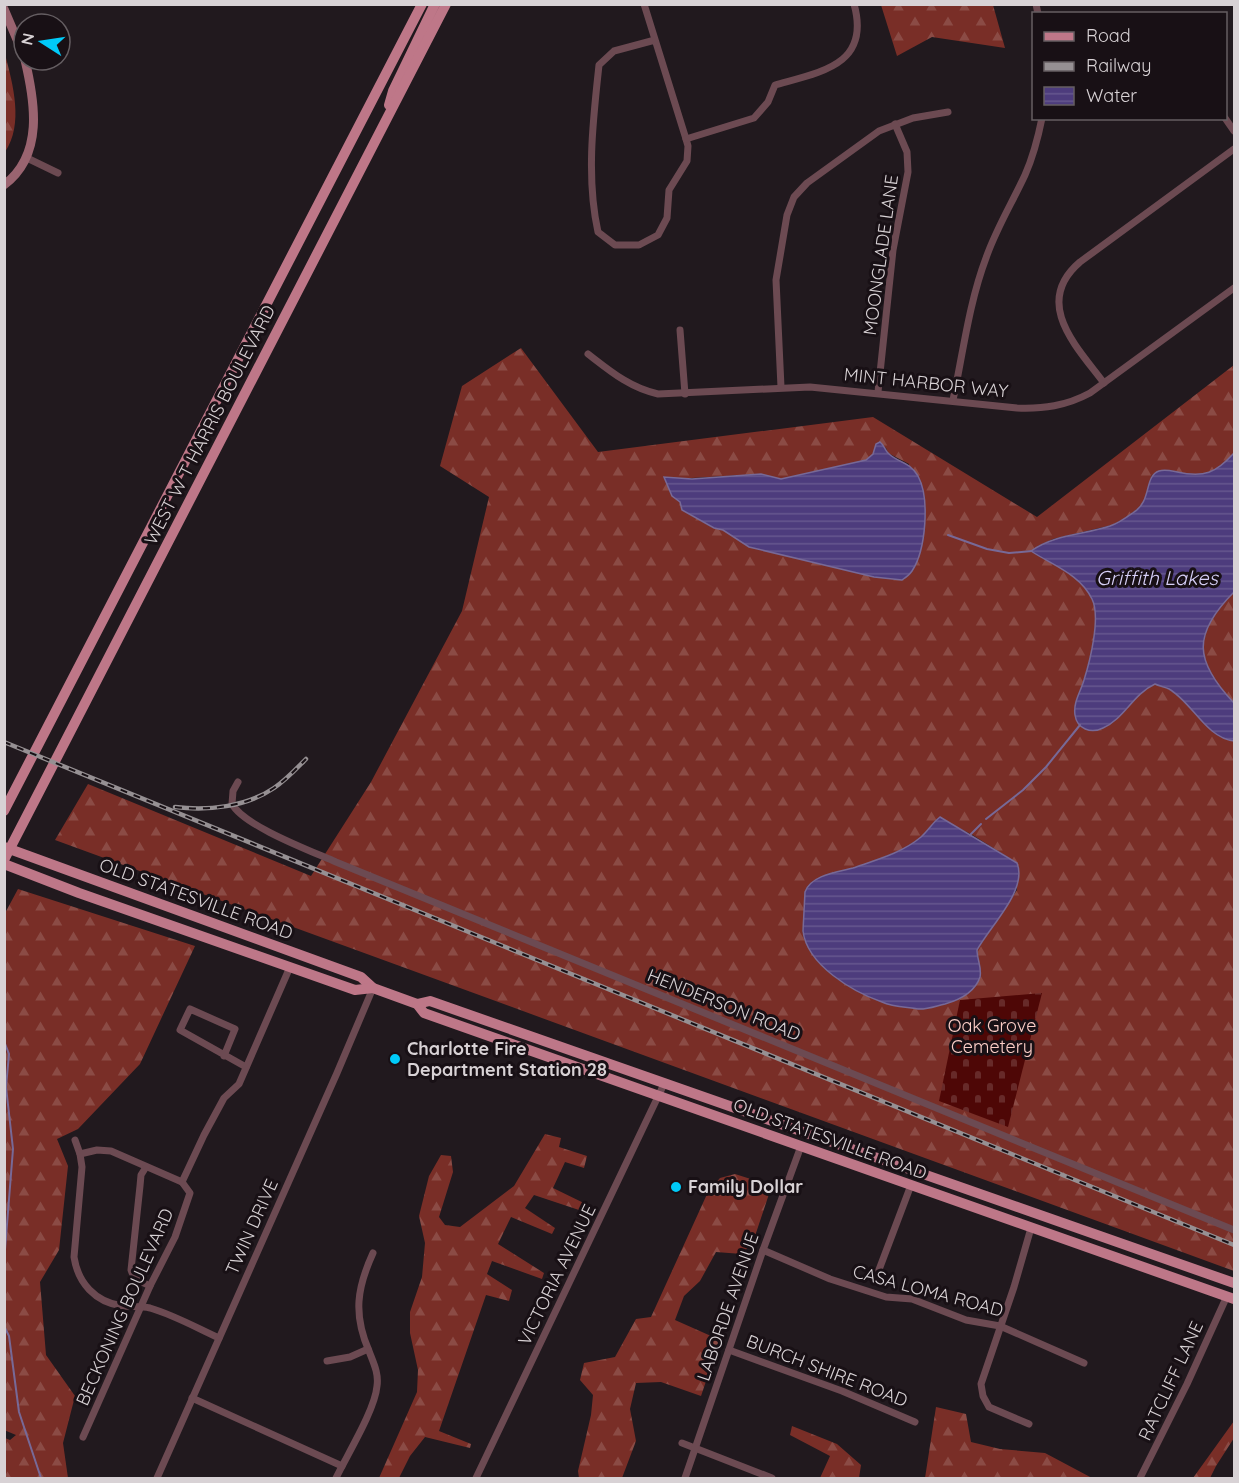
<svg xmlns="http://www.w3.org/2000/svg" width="1239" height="1483" viewBox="0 0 1239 1483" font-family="Quicksand,sans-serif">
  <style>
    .forest { fill: url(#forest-firs); fill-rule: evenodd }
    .cemetery { fill: url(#cemetery-stones) }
    .water { fill: url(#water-rules); stroke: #776997; stroke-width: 1.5 }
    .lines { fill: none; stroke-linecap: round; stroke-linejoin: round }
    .stream { stroke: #776997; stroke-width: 2 }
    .minor { stroke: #6c4a52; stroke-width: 7 }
    .secondary { stroke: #9a6470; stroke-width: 9 }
    .primary { stroke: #be7788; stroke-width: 10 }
    .rail-casing { stroke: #969093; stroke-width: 4.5 }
    .rail { stroke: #181015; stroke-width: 2; stroke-dasharray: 7; stroke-linecap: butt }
    .poi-dot { fill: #00cbf9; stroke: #181015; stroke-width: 2 }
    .labels { text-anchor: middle; stroke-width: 6; stroke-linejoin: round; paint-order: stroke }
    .street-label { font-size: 18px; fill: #d8d2d5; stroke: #181015 }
    .park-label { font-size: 18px; fill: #fdcec7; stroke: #181015 }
    .poi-label { font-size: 18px; font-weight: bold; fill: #d8d2d5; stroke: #181015; text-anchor: start }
    .water-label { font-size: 20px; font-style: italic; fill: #d7d0f8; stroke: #181015 }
  </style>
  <defs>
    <pattern id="forest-firs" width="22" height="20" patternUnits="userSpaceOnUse" patternTransform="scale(1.5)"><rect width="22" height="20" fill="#792e27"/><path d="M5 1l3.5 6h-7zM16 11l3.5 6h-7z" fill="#8b4b45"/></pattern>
    <pattern id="cemetery-stones" width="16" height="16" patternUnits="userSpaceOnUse" patternTransform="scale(1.5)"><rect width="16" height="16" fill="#4e0706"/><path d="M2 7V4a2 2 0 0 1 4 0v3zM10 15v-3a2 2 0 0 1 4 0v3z" fill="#672a29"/></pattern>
    <pattern id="water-rules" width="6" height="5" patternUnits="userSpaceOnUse" patternTransform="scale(1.5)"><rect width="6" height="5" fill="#4d3c7d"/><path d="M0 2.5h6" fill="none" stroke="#66578f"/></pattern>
  </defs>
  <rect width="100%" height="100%" fill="#21191e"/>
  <!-- forest -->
  <g class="forest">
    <polygon points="881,5 993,5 1005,48 932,37 897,56"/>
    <path d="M5,54c8,31 19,70 0,98z"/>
    <path d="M521,348l77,104 275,-35 164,100 197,-152v88c-13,15 -28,25 -49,21 -6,-1 -14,-4 -19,-4 -5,1 -10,4 -14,5l-8,29 -19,14 -13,7 -59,14 -15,7 4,12c19,9 40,21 50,40 10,21 -5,75 -13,96l51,11 13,-16 12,-5c4,2 10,3 13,5 25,14 37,46 66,52v530l-1179,-431 33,-56 223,92 60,-94 91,-171 27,-114 -49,-31 22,-80zM876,444l10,4 2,5 21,11 -7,116 -28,-3 -125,-30 -26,-17 -10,-2 -31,-18 -8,-31 87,-5 20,5 85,-19 7,-6zM938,818l33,16 46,29v27l-40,60 2,12 -61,47c-12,-3 -24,-2 -36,-7 -30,-11 -67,-32 -78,-64 -3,-7 0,-16 1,-23l66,-53 32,-13 17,-11z"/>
    <path d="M1234,592v111c-40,-42 -42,-69 0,-111z"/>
    <polygon points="18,889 195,946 140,1064 78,1129 57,1139 68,1166 59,1250 40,1282 46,1355 75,1396 63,1443 68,1478 5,1478 5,1438 10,1440 16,1435 4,1430 4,915"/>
    <polygon points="545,1134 561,1138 559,1147 587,1156 584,1168 565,1162 553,1188 592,1207 588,1213 534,1195 525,1208 555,1228 552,1234 511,1217 498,1244 544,1273 542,1279 492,1261 487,1274 512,1290 509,1301 486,1295 439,1431 471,1444 470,1448 425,1437 410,1456 399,1478 379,1478 417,1392 418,1370 410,1333 410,1312 422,1277 425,1243 419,1216 429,1176 441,1155 451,1156 453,1172 439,1217 445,1225 460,1227 514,1186"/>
    <polygon points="735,1174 766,1184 771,1188 753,1242 742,1254 716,1252 700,1281 684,1296 675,1320 720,1340 701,1396 661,1382 636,1383 630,1409 636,1441 622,1478 623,1478 579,1478 578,1471 591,1415 593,1395 580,1380 584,1363 615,1357 636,1319 651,1317 708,1192 720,1178"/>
    <polygon points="936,1407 966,1414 971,1442 1000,1449 1045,1453 1092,1478 925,1478"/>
    <polygon points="1234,1421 1234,1438 1216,1466 1210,1478 1193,1478"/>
    <polygon points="792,1426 837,1444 861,1465 859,1478 820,1478 830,1456 790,1435"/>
  </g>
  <!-- cemetery -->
  <polygon class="cemetery" points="1042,993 1008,1127 939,1101 960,1000"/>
  <!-- water -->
  <g class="water">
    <path d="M880,442c4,3 5,8 8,11 10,10 21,8 30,23 12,22 8,74 -6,95 -2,3 -7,7 -10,9l-28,-3 -125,-30 -26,-17 -9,-2 -32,-18 -2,-8 -8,-6 -8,-19 28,2 69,-5 20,5 85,-19 7,-6 3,-10z"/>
    <path d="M1234,453v139c-42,42 -40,69 0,111v38c-28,-3 -42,-39 -65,-52 -4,-2 -10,-3 -14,-5 -22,10 -31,35 -52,44 -12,6 -26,1 -28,-13 -2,-13 6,-24 9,-35 6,-19 17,-63 8,-81 -12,-25 -40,-34 -61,-48 24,-17 52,-16 79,-25 9,-3 17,-9 24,-14 18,-11 10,-36 25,-41 6,-2 13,0 18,1 27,6 39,1 57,-19z"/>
    <path d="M940,817l77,46c11,27 -27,63 -40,87 0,9 5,18 3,27 -5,15 -21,23 -35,27 -9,2 -19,6 -27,5 -12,-2 -25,-2 -36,-7 -29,-10 -75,-37 -79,-71l2,-39c6,-17 33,-20 48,-24 23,-8 49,-15 68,-31 7,-6 12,-15 19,-20z"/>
  </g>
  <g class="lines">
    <!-- stream -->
    <g class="stream">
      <polyline points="948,535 987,549 1009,553 1032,551"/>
      <polyline points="986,819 1023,790 1046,767 1080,725"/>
      <polyline points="970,835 981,824"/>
      <polyline points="4,1041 9,1054 6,1087 13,1149 4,1262"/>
      <polyline points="4,1326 9,1336 19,1412 41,1478"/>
    </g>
    <!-- minor -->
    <g class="minor">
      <path d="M644,4c14,45 28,90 42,135l2,7 -1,15 -18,29 -2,28 -9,17 -19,10h-24l-17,-13c-12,-54 -5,-112 1,-167l15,-14 41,-11"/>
      <polyline points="1036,4 1038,14"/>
      <polyline points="1225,118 1234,131"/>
      <path d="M686,139l68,-21 14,-16 7,-17c46,-13 96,-20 79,-81"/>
      <polyline points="27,158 58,173"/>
      <polyline points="680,330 685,394"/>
      <path d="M588,354c22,17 42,34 70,40l152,-7 207,21c26,1 49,-2 73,-15l144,-105"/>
      <path d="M1104,383c-27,-36 -72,-80 -24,-121l154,-113"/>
      <polyline points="781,387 776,280 787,215 794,197 807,183 879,131 913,118 948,112"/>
      <polyline points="878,392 893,250 908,172 907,152 895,124"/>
      <path d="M953,400c10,-47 16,-97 33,-142 10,-29 26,-55 39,-83 8,-18 13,-37 17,-57"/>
      <path d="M238,782l-5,9 -1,13c12,22 79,47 104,58l898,368"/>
      <polyline points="224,1056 235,1029 190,1009 180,1030 246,1067"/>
      <path d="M75,1140l5,14 2,13 -8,90c4,26 21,45 48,49 10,1 19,0 28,2 24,7 47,20 69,30"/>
      <polyline points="80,1154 97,1150 111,1151 182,1182"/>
      <path d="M146,1167l-5,8 -1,11 -9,84c3,10 11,12 19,16"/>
      <polyline points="763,1250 830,1279 886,1297 912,1299 966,1320 1000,1326 1084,1363"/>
      <polyline points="877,1275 911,1185"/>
      <polyline points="729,1350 842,1391 915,1422"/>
      <polyline points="327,1361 350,1357 368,1349"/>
      <polyline points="192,1398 342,1466"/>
      <polyline points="1029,1424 989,1407 983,1396 981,1384 1014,1287 1031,1228"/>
      <polyline points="83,1437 150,1286 175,1237 190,1193 182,1182 204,1135 224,1098 239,1084 290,967"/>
      <polyline points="682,1443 772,1478"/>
      <polyline points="157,1478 337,1073 373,988"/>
      <path d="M336,1478c11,-23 39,-68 41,-92 2,-13 -4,-24 -8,-35 -16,-37 -12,-63 4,-98"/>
      <polyline points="476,1478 664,1084"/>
      <polyline points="685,1478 763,1250 801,1146"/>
      <polyline points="1140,1478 1187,1384 1227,1296"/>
    </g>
    <!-- secondary -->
    <g class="secondary">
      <polyline points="4,9 24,56"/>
      <path d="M4,185c40,-30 31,-83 21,-125"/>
    </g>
    <!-- primary -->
    <g class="primary">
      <polyline points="389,105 393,91 435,4"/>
      <polyline points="4,811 422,4"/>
      <polyline points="4,847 361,977 373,988 417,1004 424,1013 1234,1299"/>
      <polyline points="4,860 446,4"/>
      <polyline points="4,864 79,893 355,990 373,988"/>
      <polyline points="417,1004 430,1001 1234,1283"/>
    </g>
    <defs>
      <g id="rail">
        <polyline points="4,742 1234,1245"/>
        <path d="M175,807c33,4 71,0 99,-19 12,-8 22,-19 32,-29"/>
      </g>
    </defs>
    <!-- rail casing -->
    <use href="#rail" class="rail-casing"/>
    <!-- rail -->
    <use href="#rail" class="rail"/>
  </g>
  <!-- markers -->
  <g class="poi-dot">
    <circle cx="395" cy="1059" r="6"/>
    <circle cx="676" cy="1187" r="6"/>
  </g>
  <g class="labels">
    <!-- street labels -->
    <g class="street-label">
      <text transform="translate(881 255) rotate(-82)" y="6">MOONGLADE LANE</text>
      <text transform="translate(926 383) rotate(6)" y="6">MINT HARBOR WAY</text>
      <text transform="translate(210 425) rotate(-63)" y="6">WEST W T HARRIS BOULEVARD</text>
      <text transform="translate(196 899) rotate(20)" y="6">OLD STATESVILLE ROAD</text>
      <text transform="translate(724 1005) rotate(22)" y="6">HENDERSON ROAD</text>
      <text transform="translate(830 1139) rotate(20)" y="6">OLD STATESVILLE ROAD</text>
      <text transform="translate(252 1227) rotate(-66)" y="6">TWIN DRIVE</text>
      <text transform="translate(557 1275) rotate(-64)" y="6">VICTORIA AVENUE</text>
      <text transform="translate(928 1291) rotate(15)" y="6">CASA LOMA ROAD</text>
      <text transform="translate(125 1307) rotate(-66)" y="6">BECKONING BOULEVARD</text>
      <text transform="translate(728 1307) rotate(-71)" y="6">LABORDE AVENUE</text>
      <text transform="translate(827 1371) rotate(21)" y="6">BURCH SHIRE ROAD</text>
      <text transform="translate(1171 1381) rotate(-65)" y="6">RATCLIFF LANE</text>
    </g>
    <!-- park labels -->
    <g class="park-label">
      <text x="992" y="1032">Oak Grove<tspan x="992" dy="21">Cemetery</tspan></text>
    </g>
    <!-- poi labels -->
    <g class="poi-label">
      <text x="407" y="1055">Charlotte Fire<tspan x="407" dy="21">Department Station 28</tspan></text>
      <text x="688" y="1193">Family Dollar</text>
    </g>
    <!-- water labels -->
    <g class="water-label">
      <text x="1157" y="585">Griffith Lakes</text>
    </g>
  </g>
  <!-- border -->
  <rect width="1239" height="1483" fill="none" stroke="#d8d2d5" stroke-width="12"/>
  <!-- legend -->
  <rect x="1032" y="12" width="195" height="108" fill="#181015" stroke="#655e62" stroke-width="1.5"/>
  <rect x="1044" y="32" width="30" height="9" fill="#be7788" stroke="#655e62" stroke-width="1.5"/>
  <text x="1086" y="42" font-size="18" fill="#d8d2d5">Road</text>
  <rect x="1044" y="62" width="30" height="9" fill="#969093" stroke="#655e62" stroke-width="1.5"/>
  <text x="1086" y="72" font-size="18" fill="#d8d2d5">Railway</text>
  <rect x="1044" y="87" width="30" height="18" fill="url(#water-rules)" stroke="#655e62" stroke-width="1.5"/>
  <text x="1086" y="102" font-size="18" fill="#d8d2d5">Water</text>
  <!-- north arrow -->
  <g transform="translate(42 42) rotate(282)"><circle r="28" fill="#181015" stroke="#655e62" stroke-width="1.5"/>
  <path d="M0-4.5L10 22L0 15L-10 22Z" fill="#00cbf9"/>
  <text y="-9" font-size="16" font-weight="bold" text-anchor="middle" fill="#d8d2d5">N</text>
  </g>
</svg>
